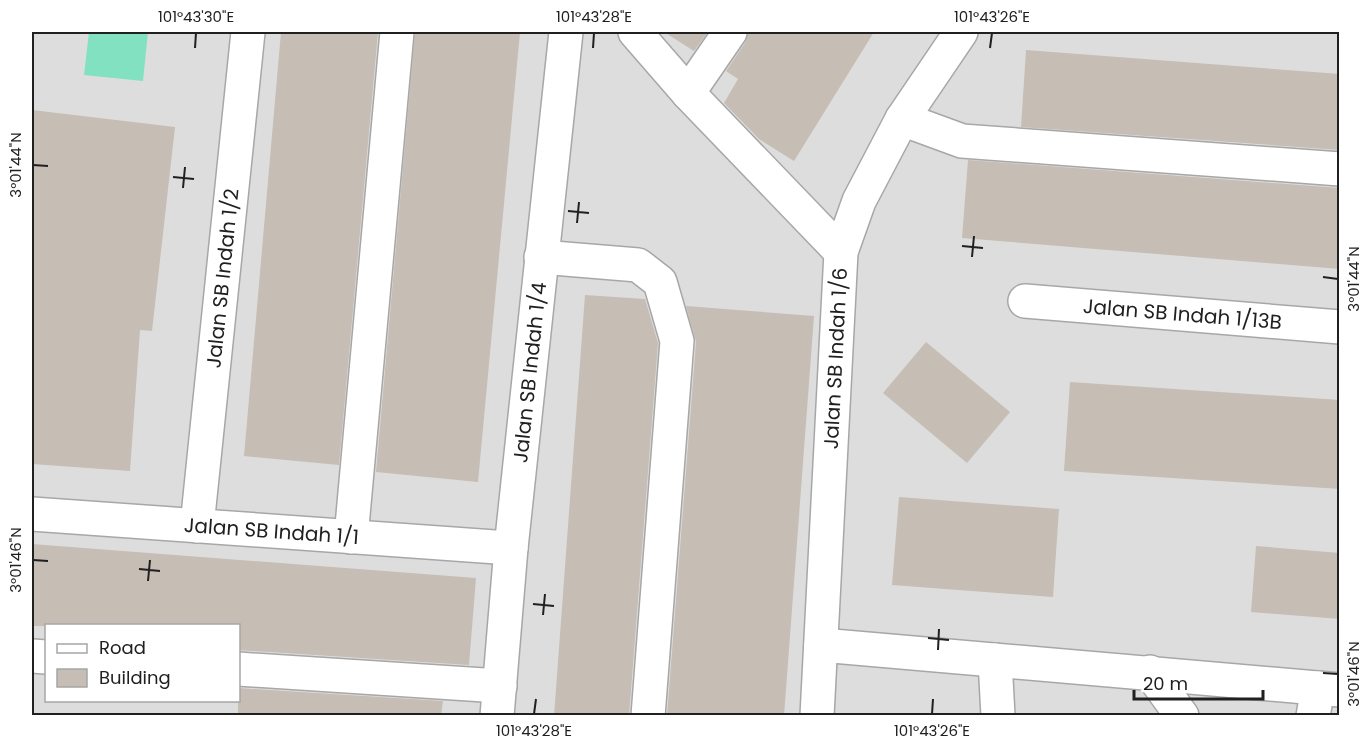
<svg xmlns="http://www.w3.org/2000/svg" width="1371" height="747" viewBox="0 0 1371 747" font-family="Poppins,sans-serif">
  <style>
    .residential { fill: #dedddd; fill-rule: evenodd }
    .pitch { fill: #82e1c0 }
    .building { fill: #c6bdb5 }
    .lines { fill: none; stroke-linecap: round; stroke-linejoin: round }
    .minor-casing { stroke: #a7a7a7; stroke-width: 36 }
    .minor { stroke: #fff; stroke-width: 33 }
    .ticks { fill: none; stroke: #202020; stroke-width: 2 }
    .labels { text-anchor: middle; stroke-width: 4.5; stroke-linejoin: round; paint-order: stroke }
    .street-label { font-size: 20px; fill: #202020; stroke: #fff }
    .neatline { fill: none; stroke: #202020; stroke-width: 2 }
    .ticks-label { font-size: 15px; text-anchor: middle; fill: #202020 }
  </style>
  <rect width="100%" height="100%" fill="#f1ede6"/>
  <!-- residential -->
  <path class="residential" d="M32,32h1307v683h-1307zM46,626h192v74h-192z"/>
  <!-- pitch -->
  <polygon class="pitch" points="89,32 148,32 143,81 84,75"/>
  <!-- building -->
  <g class="building">
    <polygon points="281,32 378,32 339,465 244,456"/>
    <polygon points="415,32 520,32 478,482 376,472"/>
    <polygon points="664,32 708,32 694,51"/>
    <polygon points="748,32 874,32 794,161 759,139 724,103 738,79 726,71 745,43"/>
    <polygon points="1026,50 1340,74 1340,150 1021,127"/>
    <polygon points="32,110 175,127 152,331 140,330 130,471 32,464"/>
    <polygon points="968,160 1340,188 1340,269 962,238"/>
    <polygon points="585,295 645,299 658,343 629,716 554,716"/>
    <polygon points="686,306 814,316 784,716 667,716 696,342"/>
    <polygon points="926,342 1010,412 967,463 883,393"/>
    <polygon points="1070,382 1340,400 1340,489 1064,471"/>
    <polygon points="899,497 1059,509 1053,597 892,585"/>
    <polygon points="32,544 476,578 469,665 238,650 238,626 32,626"/>
    <polygon points="1256,546 1340,553 1340,619 1251,612"/>
    <polygon points="238,688 443,701 441,716 238,716"/>
  </g>
  <g class="lines">
    <defs>
      <g id="minor">
        <polyline points="635,32 688,93 841,252"/>
        <polyline points="688,93 730,32"/>
        <polyline points="902,119 962,141 1340,169"/>
        <polyline points="541,257 638,265 660,282 677,341 648,716"/>
        <path id="s1" d="M1025,301l315,26"/>
        <path id="s2" d="M32,514l479,34"/>
        <path id="s3" d="M197,526l51,-494"/>
        <polyline points="351,537 397,32"/>
        <polyline points="821,645 1340,690"/>
        <polyline points="32,656 46,657"/>
        <polyline points="995,660 998,716"/>
        <polyline points="238,669 500,686"/>
        <polyline points="1150,672 1182,716"/>
        <path id="s4" d="M497,716l14,-168 55,-516"/>
        <path id="s5" d="M817,716l24,-464 18,-51 43,-82 59,-87"/>
        <polyline points="1313,716 1318,688"/>
      </g>
    </defs>
    <!-- minor casing -->
    <use href="#minor" class="minor-casing"/>
    <!-- minor -->
    <use href="#minor" class="minor"/>
  </g>
  <!-- ticks -->
  <path class="ticks" d="M195,48l1,-15M593,48l1,-15M990,48l2,-15M33,165l15,1M173,177l21,2M183,188l2,-21M568,211l21,2M577,223l2,-21M962,246l21,2M972,257l2,-21M1323,277l15,2M33,560l15,1M139,569l21,2M148,581l2,-21M533,604l21,2M543,615l2,-21M928,638l21,2M938,650l1,-21M1323,673l15,1M534,714l2,-15M932,714l1,-15"/>
  <g class="labels">
    <!-- street labels -->
    <g class="street-label">
      <text dy="7" stroke="none"><textPath href="#s3" startOffset="249">Jalan SB Indah 1/2</textPath></text>
      <text dy="7" stroke="none"><textPath href="#s1" startOffset="158">Jalan SB Indah 1/13B</textPath></text>
      <text dy="7" stroke="none"><textPath href="#s5" startOffset="358">Jalan SB Indah 1/6</textPath></text>
      <text dy="7" stroke="none"><textPath href="#s4" startOffset="345">Jalan SB Indah 1/4</textPath></text>
      <text dy="7" stroke="none"><textPath href="#s2" startOffset="240">Jalan SB Indah 1/1</textPath></text>
    </g>
  </g>
  <!-- border -->
  <rect width="1371" height="747" fill="none" stroke="#ffffff" stroke-width="66"/>
  <!-- legend -->
  <rect x="45" y="624" width="195" height="78" fill="#ffffff" stroke="#a6a6a6" stroke-width="1.5"/>
  <rect x="57" y="644" width="30" height="9" fill="#ffffff" stroke="#a6a6a6" stroke-width="1.5"/>
  <text x="99" y="654" font-size="18" fill="#202020">Road</text>
  <rect x="57" y="669" width="30" height="18" fill="#c6bdb5" stroke="#a6a6a6" stroke-width="1.5"/>
  <text x="99" y="684" font-size="18" fill="#202020">Building</text>
  <!-- scale -->
  <path d="M1134 690v9h129v-9" fill="none" stroke="#202020" stroke-width="3"/>
  <text x="1143" y="690" font-size="18" fill="#202020" stroke="#ffffff" stroke-width="4.5" paint-order="stroke">20 m</text>
  <rect x="33" y="33" width="1305" height="681" class="neatline"/>
  <g class="ticks-label">
    <text x="196" y="22">101°43'30"E</text>
    <text x="594" y="22">101°43'28"E</text>
    <text x="992" y="22">101°43'26"E</text>
    <text transform="translate(16 165) rotate(-90)" y="5">3°01'44"N</text>
    <text transform="translate(1354 279) rotate(-90)" y="5">3°01'44"N</text>
    <text transform="translate(16 560) rotate(-90)" y="5">3°01'46"N</text>
    <text transform="translate(1354 674) rotate(-90)" y="5">3°01'46"N</text>
    <text x="534" y="736">101°43'28"E</text>
    <text x="932" y="736">101°43'26"E</text>
  </g>
</svg>
